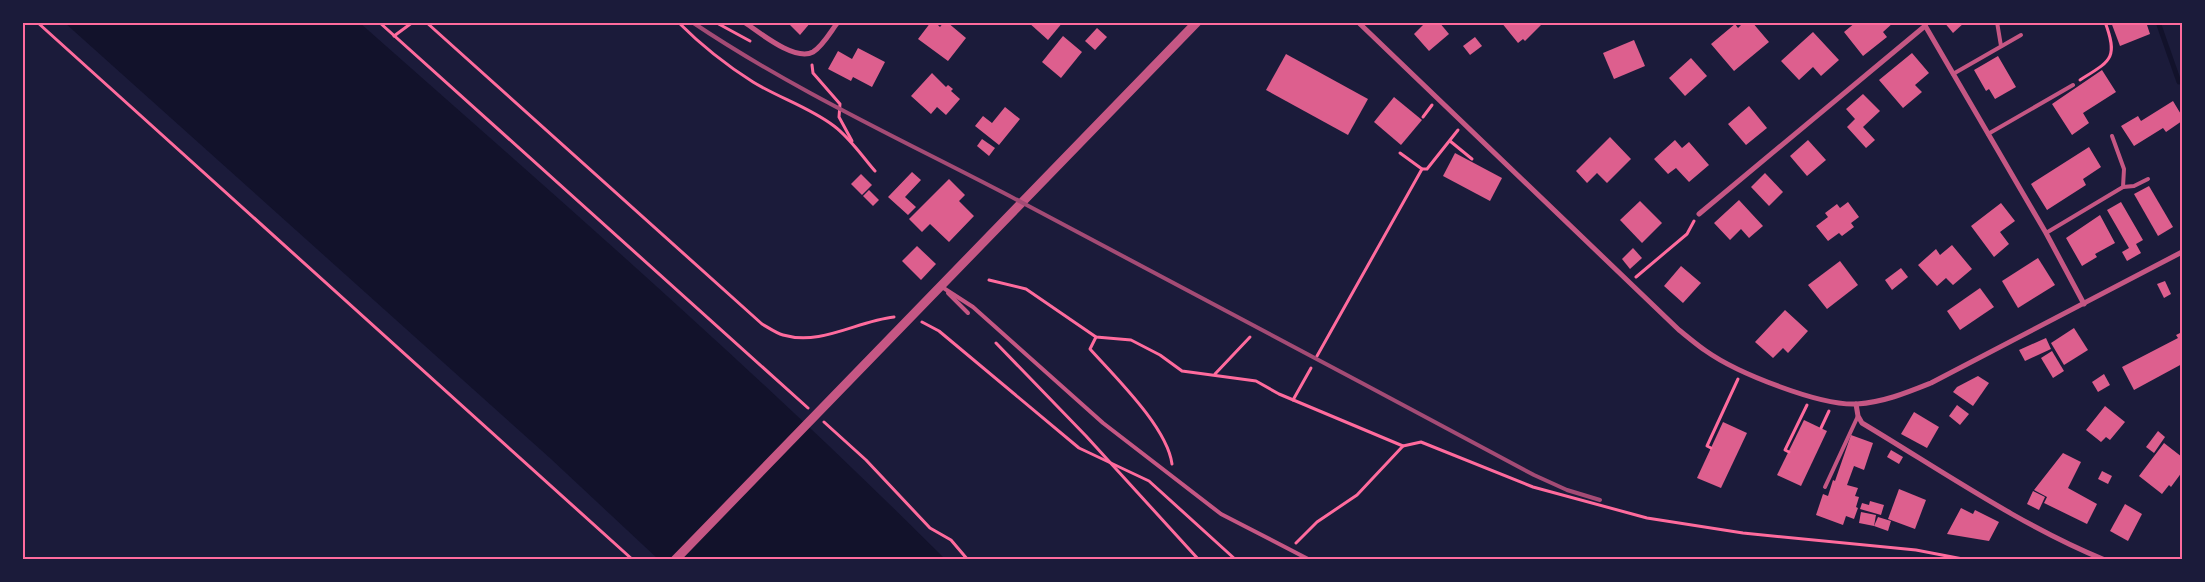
<svg xmlns="http://www.w3.org/2000/svg" width="2205" height="582" viewBox="0 0 2205 582" font-family="Raleway,sans-serif">
  <style>
    .water { fill: #12122b }
    .lines { fill: none; stroke-linecap: round; stroke-linejoin: round }
    .stream { stroke: #12122b; stroke-width: 5 }
    .building { fill: #dd5f8e }
    .path { stroke: #ff6b9d; stroke-width: 3 }
    .service { stroke: #c65784; stroke-width: 4 }
    .minor { stroke: #c65784; stroke-width: 5 }
    .tertiary { stroke: #c65784; stroke-width: 9 }
    .rail { stroke: #a44b75; stroke-width: 4 }
    .neatline { fill: none; stroke: #ff6b9d; stroke-width: 2 }
  </style>
  <rect width="100%" height="100%" fill="#1b1b3a"/>
  <!-- water -->
  <path class="water" d="M65,23h295c198,175 398,349 585,536h-287l-107,-100z"/>
  <g class="lines">
    <!-- stream -->
    <polyline class="stream" points="2158,22 2179,82"/>
  </g>
  <!-- building -->
  <g class="building">
    <polygon points="787,22 811,22 800,35"/>
    <polygon points="931,22 935,22 940,27 944,22 947,22 966,38 948,61 918,39"/>
    <polygon points="1028,22 1063,22 1048,40"/>
    <polygon points="1426,22 1439,22 1449,34 1429,51 1414,34"/>
    <polygon points="1501,22 1544,22 1525,41 1523,39 1518,43"/>
    <polygon points="1744,22 1752,22 1769,42 1734,71 1711,44 1735,24 1738,28"/>
    <polygon points="1856,22 1894,22 1883,32 1887,37 1863,56 1844,32"/>
    <polygon points="1944,22 1965,22 1953,33"/>
    <polygon points="2111,22 2146,22 2150,34 2120,46"/>
    <polygon points="1097,28 1107,37 1095,50 1085,41"/>
    <polygon points="1813,32 1839,60 1821,76 1813,67 1799,80 1781,61"/>
    <polygon points="1063,36 1082,52 1061,78 1042,62"/>
    <polygon points="1475,37 1482,46 1470,55 1463,46"/>
    <polygon points="1634,40 1645,66 1614,79 1603,53"/>
    <polygon points="858,48 885,62 872,87 853,77 851,81 828,69 838,51 852,59"/>
    <polygon points="1912,53 1929,73 1915,85 1922,92 1903,108 1879,80"/>
    <polygon points="1286,54 1368,99 1348,135 1266,90"/>
    <polygon points="1998,56 2016,87 1995,99 1989,89 1986,91 1974,70"/>
    <polygon points="1691,58 1707,76 1685,96 1669,78"/>
    <polygon points="2102,70 2116,92 2083,113 2089,123 2072,135 2052,104"/>
    <polygon points="932,73 946,87 948,85 953,89 951,91 960,99 946,115 937,107 931,114 911,96"/>
    <polygon points="1863,94 1880,111 1863,127 1875,140 1866,148 1847,127 1855,119 1846,109"/>
    <polygon points="1394,97 1422,120 1401,145 1374,122"/>
    <polygon points="2173,101 2182,116 2182,121 2166,132 2163,128 2134,146 2121,126 2138,116 2141,121"/>
    <polygon points="1749,106 1767,128 1746,145 1728,124"/>
    <polygon points="1005,107 1020,119 999,145 975,126 983,116 992,123"/>
    <polygon points="1610,137 1631,159 1607,183 1597,173 1587,183 1576,171"/>
    <polygon points="982,139 995,148 989,156 977,146"/>
    <polygon points="1675,140 1682,148 1689,142 1709,165 1689,182 1676,168 1668,174 1654,159"/>
    <polygon points="1808,140 1826,160 1807,176 1790,156"/>
    <polygon points="2089,147 2101,167 2083,179 2086,185 2047,210 2031,184"/>
    <polygon points="1455,153 1502,178 1490,201 1443,176"/>
    <polygon points="912,172 921,180 905,197 916,207 908,215 888,197"/>
    <polygon points="1765,173 1783,192 1769,206 1751,187"/>
    <polygon points="861,174 872,185 862,195 851,184"/>
    <polygon points="949,179 965,195 959,201 974,216 949,242 930,224 922,232 909,219"/>
    <polygon points="2149,186 2173,227 2158,236 2134,194"/>
    <polygon points="869,190 879,200 873,206 863,196"/>
    <polygon points="1739,200 1763,226 1749,238 1741,229 1730,240 1714,223"/>
    <polygon points="1640,201 1662,223 1642,243 1620,220"/>
    <polygon points="1848,202 1859,217 1851,223 1854,227 1842,236 1839,233 1828,241 1816,226 1828,217 1825,213 1837,204 1840,208"/>
    <polygon points="2121,202 2143,240 2136,244 2141,253 2127,261 2122,252 2129,248 2107,210"/>
    <polygon points="2001,203 2015,221 2000,232 2009,244 1994,257 1971,226"/>
    <polygon points="2100,215 2115,243 2095,254 2097,257 2082,266 2066,238"/>
    <polygon points="1952,245 1972,269 1953,285 1946,278 1937,286 1918,265 1936,249 1940,255"/>
    <polygon points="917,246 936,264 921,280 902,261"/>
    <polygon points="1633,248 1642,258 1630,269 1622,259"/>
    <polygon points="2038,258 2055,285 2018,308 2002,281"/>
    <polygon points="1840,261 1858,285 1827,309 1808,285"/>
    <polygon points="1681,266 1701,283 1683,303 1664,286"/>
    <polygon points="1901,268 1908,277 1892,290 1885,280"/>
    <polygon points="2165,281 2171,294 2164,298 2157,284"/>
    <polygon points="1980,288 1994,307 1960,330 1947,311"/>
    <polygon points="1785,310 1808,331 1788,353 1783,348 1773,358 1755,342"/>
    <polygon points="2074,328 2088,350 2064,365 2051,343"/>
    <polygon points="2182,332 2182,364 2134,390 2122,367 2178,338 2176,335"/>
    <polygon points="2046,338 2051,349 2025,361 2019,350"/>
    <polygon points="2052,351 2064,371 2053,378 2041,358"/>
    <polygon points="2104,374 2110,385 2098,392 2092,382"/>
    <polygon points="1978,376 1989,383 1973,406 1953,392 1957,387"/>
    <polygon points="1957,405 1969,414 1960,425 1949,416"/>
    <polygon points="2105,406 2125,422 2110,440 2106,437 2101,442 2086,430"/>
    <polygon points="1914,412 1939,427 1927,448 1901,434"/>
    <polygon points="1804,420 1827,431 1801,486 1777,475"/>
    <polygon points="1723,422 1747,433 1721,488 1697,478"/>
    <polygon points="2158,431 2165,437 2154,453 2146,447"/>
    <polygon points="1851,435 1873,443 1864,470 1854,466 1847,485 1858,488 1855,496 1859,497 1856,507 1858,508 1854,519 1846,516 1843,525 1816,515 1823,494 1828,496 1833,480 1835,481"/>
    <polygon points="2164,443 2182,457 2182,472 2171,487 2169,485 2162,494 2139,476"/>
    <polygon points="1891,450 1903,457 1899,464 1887,457"/>
    <polygon points="2063,453 2081,462 2068,488 2097,504 2087,524 2044,503 2047,497 2034,490"/>
    <polygon points="2102,471 2112,476 2108,484 2098,479"/>
    <polygon points="1899,489 1926,500 1915,529 1888,519"/>
    <polygon points="2033,491 2045,497 2039,510 2027,504"/>
    <polygon points="1870,501 1884,505 1881,515 1860,509 1862,503 1869,505"/>
    <polygon points="2125,504 2142,514 2128,541 2110,531"/>
    <polygon points="1961,508 1973,514 1975,510 1999,522 1989,541 1947,534"/>
    <polygon points="1861,512 1876,515 1874,526 1859,523"/>
    <polygon points="1878,517 1891,521 1888,531 1874,526"/>
  </g>
  <g class="lines">
    <!-- path -->
    <g class="path">
      <polyline points="37,22 633,560"/>
      <polyline points="379,22 808,408"/>
      <path d="M426,22l336,302c7,4 14,9 21,11 38,11 74,-14 111,-18"/>
      <path d="M678,22c23,23 48,43 75,60 26,16 56,25 81,44 16,12 28,30 41,45"/>
      <polyline points="715,22 750,41"/>
      <polyline points="394,36 413,22"/>
      <polyline points="812,65 813,73 840,104 839,117 852,141"/>
      <path d="M2080,80c30,-19 39,-21 25,-58"/>
      <polyline points="1423,117 1432,105"/>
      <polyline points="1450,141 1472,159"/>
      <polyline points="1400,153 1422,169 1427,169 1458,130"/>
      <polyline points="1636,277 1687,234 1694,221"/>
      <polyline points="989,280 1026,289 1096,337 1131,340 1160,355 1182,371 1256,381 1279,394 1403,446"/>
      <polyline points="922,322 939,331 1079,448 1149,481 1236,560"/>
      <path d="M1096,337l-6,12c25,28 77,78 82,115"/>
      <polyline points="996,343 1086,436 1199,560"/>
      <polyline points="1317,356 1422,169"/>
      <polyline points="1215,374 1250,337"/>
      <polyline points="1293,400 1311,368"/>
      <polyline points="824,422 866,460 930,528 951,540 968,560"/>
      <polyline points="1821,428 1829,411"/>
      <polyline points="1711,448 1707,446 1738,379"/>
      <polyline points="1789,452 1785,450 1807,405"/>
      <polyline points="1296,543 1317,522 1357,495 1403,446 1421,442 1533,487 1647,518 1743,533 1916,550 1968,560"/>
    </g>
    <!-- service -->
    <g class="service">
      <polyline points="1997,22 2001,46"/>
      <polyline points="1953,74 2021,35"/>
      <polyline points="1988,134 2073,85"/>
      <polyline points="2123,187 2134,186 2148,179"/>
      <polyline points="2046,233 2123,187 2124,169 2112,136"/>
      <polyline points="942,287 973,307 1103,423 1221,514 1310,560"/>
      <polyline points="948,293 968,313"/>
      <polyline points="1825,487 1858,416"/>
    </g>
    <!-- minor -->
    <g class="minor">
      <path d="M744,22c15,10 51,40 69,30 10,-6 18,-21 25,-30"/>
      <path d="M1358,22l321,308c9,7 18,15 27,21 31,22 114,55 151,53 27,-2 49,-11 74,-21l251,-131"/>
      <polyline points="1923,22 2046,233 2084,304"/>
      <polyline points="1699,214 1925,26"/>
      <path d="M1856,404l2,12 4,7c77,46 161,104 243,137"/>
    </g>
    <!-- tertiary -->
    <polyline class="tertiary" points="675,560 1197,22"/>
    <!-- rail -->
    <path class="rail" d="M692,22c104,70 219,122 329,180 172,90 342,182 513,273l33,15 33,10"/>
  </g>
  <!-- border -->
  <rect width="2205" height="582" fill="none" stroke="#1b1b3a" stroke-width="48"/>
  <rect x="24" y="24" width="2157" height="534" class="neatline"/>
</svg>
